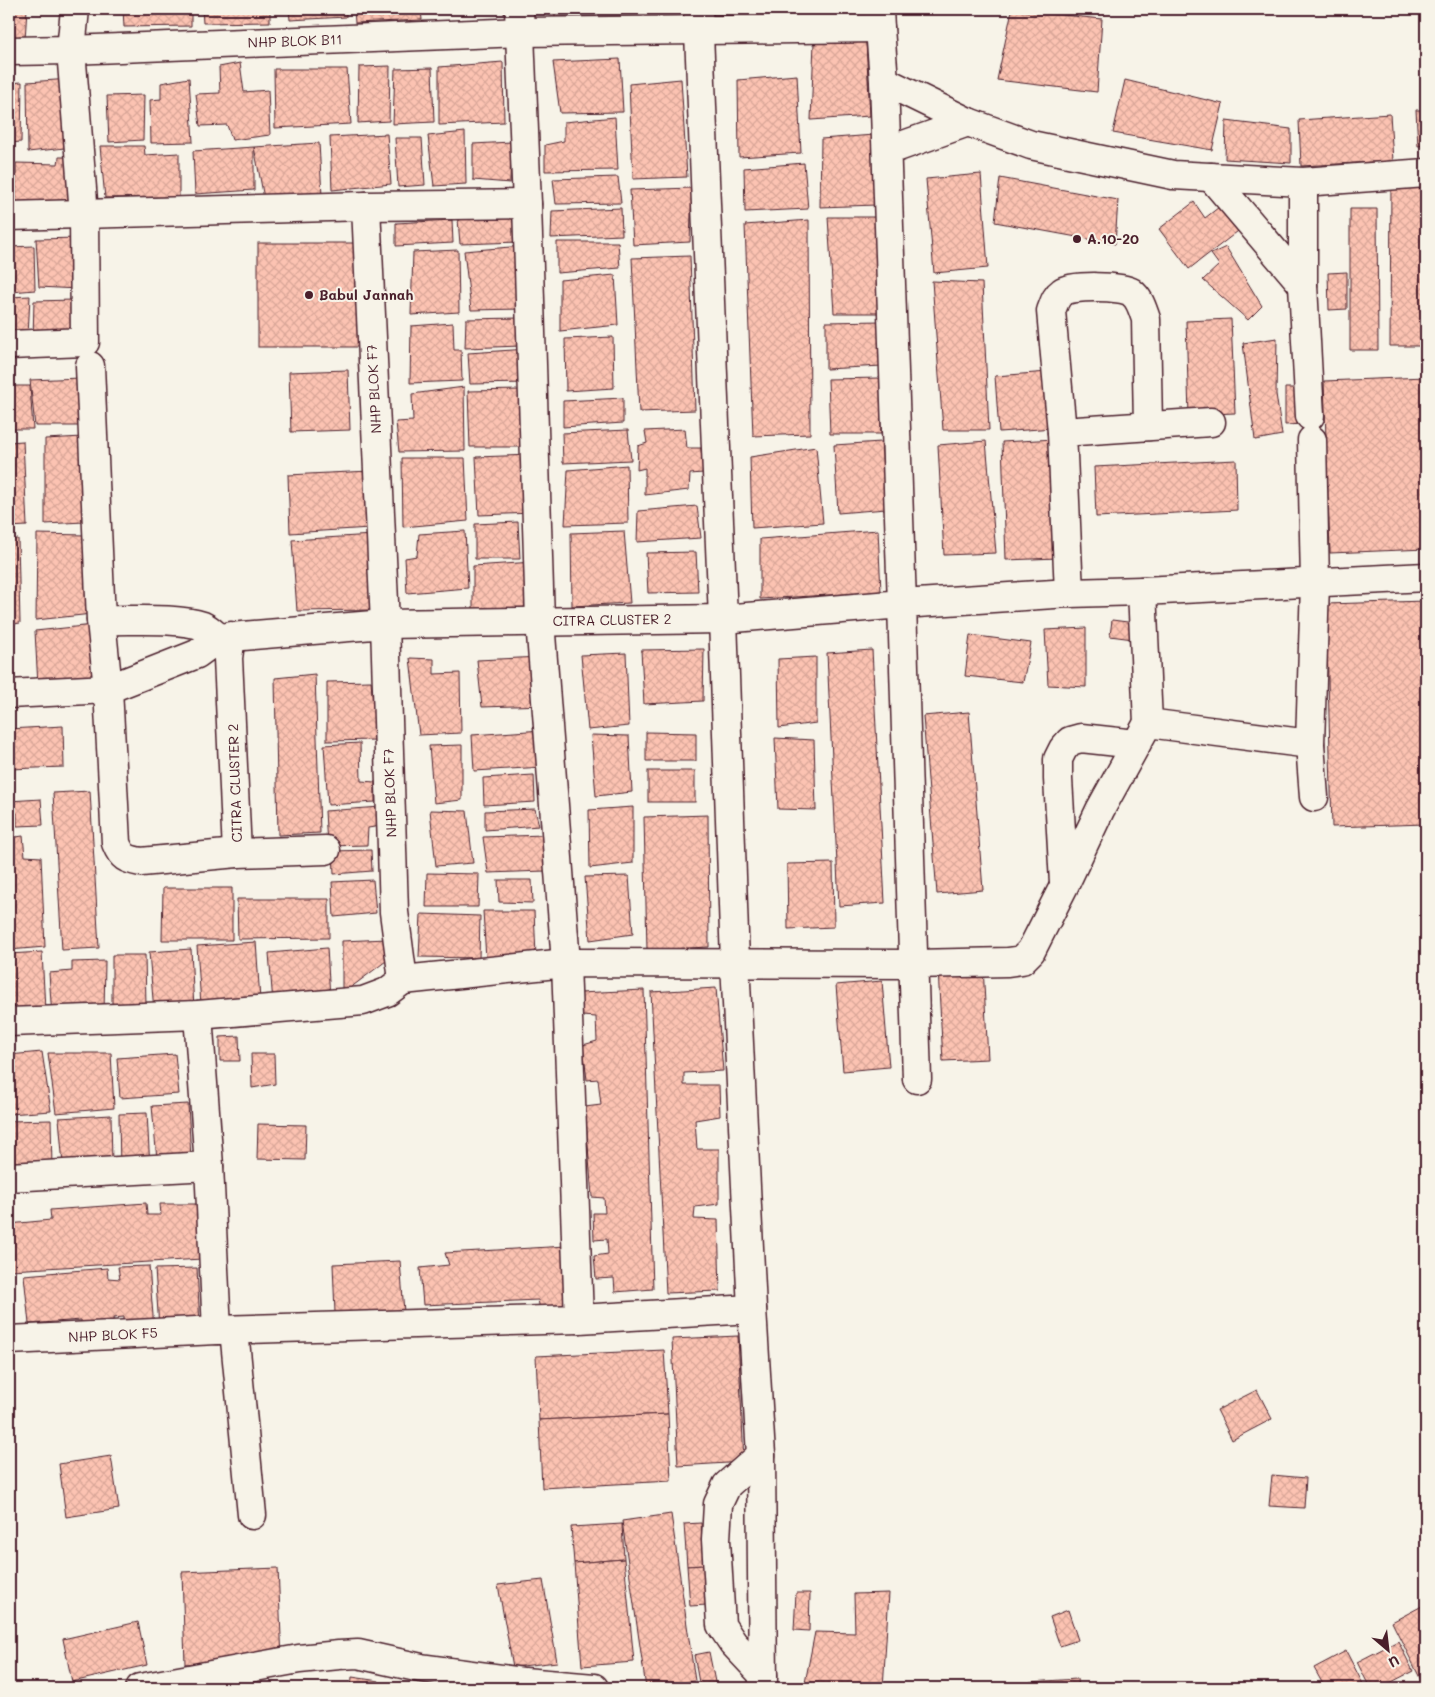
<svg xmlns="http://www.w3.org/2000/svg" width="1435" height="1697" viewBox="0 0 1435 1697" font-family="Mali,sans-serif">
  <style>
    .building { fill: url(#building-cross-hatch); stroke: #4a1f2b }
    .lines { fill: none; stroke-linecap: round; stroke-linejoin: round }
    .minor-casing { stroke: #4a1f2b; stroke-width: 31 }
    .minor { stroke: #f7f3e8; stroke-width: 28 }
    .poi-dot { fill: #4a1f2b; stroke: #f7f3e8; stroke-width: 2 }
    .labels { text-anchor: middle; stroke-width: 4; stroke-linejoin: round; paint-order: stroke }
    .street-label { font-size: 14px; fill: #4a1f2b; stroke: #f7f3e8 }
    .poi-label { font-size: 14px; font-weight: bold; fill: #4a1f2b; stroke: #f7f3e8; text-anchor: start }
  </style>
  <defs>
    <pattern id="building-cross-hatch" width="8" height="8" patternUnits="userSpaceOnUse" patternTransform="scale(1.25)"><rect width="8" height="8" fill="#fcc3b2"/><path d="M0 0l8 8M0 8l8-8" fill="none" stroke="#daa799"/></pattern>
  </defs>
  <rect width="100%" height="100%" fill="#f7f3e8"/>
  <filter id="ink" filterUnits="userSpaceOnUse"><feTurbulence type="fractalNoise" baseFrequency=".02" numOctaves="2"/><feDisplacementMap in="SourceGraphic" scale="10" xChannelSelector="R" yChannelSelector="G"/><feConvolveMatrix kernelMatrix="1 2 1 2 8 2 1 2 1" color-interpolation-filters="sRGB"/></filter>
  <g filter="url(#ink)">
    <!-- building -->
    <g class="building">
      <polygon points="9,9 27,9 25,40 9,42"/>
      <polygon points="123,9 191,9 191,26 124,27"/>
      <polygon points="202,9 270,9 270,22 203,23"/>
      <polygon points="289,9 346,9 346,17 290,20"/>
      <polygon points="354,9 421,9 422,20 355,23"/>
      <polygon points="550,9 594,9 596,15 550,15"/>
      <polygon points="1012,10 1102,19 1097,92 997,80"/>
      <polygon points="814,42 866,42 870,116 811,120"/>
      <polygon points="620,59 623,112 560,113 553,62"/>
      <polygon points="503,62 504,122 439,125 439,67"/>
      <polygon points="240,63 244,92 268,90 270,135 232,140 227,125 200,126 196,94 220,93 219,67"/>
      <polygon points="390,66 389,121 358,123 359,67"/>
      <polygon points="432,68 434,122 393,124 395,69"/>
      <polygon points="274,69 347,69 351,124 275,128"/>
      <polygon points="797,75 801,153 739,157 738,80"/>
      <polygon points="189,78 193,142 151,143 150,100 161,99 161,83"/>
      <polygon points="71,79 74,147 28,152 27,82"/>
      <polygon points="681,79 687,177 633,179 629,84"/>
      <polygon points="1125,80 1223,104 1212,150 1113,133"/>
      <polygon points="22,82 21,142 9,143 9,83"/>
      <polygon points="144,95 143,140 109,142 107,96"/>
      <polygon points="1416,110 1426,110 1426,145 1418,146"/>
      <polygon points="1390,114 1393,161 1301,166 1299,120"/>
      <polygon points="615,117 618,170 545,171 545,145 564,141 564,122"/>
      <polygon points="1226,121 1291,129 1291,163 1225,159"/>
      <polygon points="465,132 466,184 434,186 428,136"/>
      <polygon points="387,134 391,184 332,190 330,137"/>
      <polygon points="874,135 876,205 820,207 821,139"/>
      <polygon points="395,138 422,138 425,185 398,187"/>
      <polygon points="511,142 510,183 473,180 473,144"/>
      <polygon points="319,143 322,196 264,198 254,147"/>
      <polygon points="100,146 144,146 145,155 179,153 179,197 105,198"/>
      <polygon points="254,147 254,190 195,194 193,151"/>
      <polygon points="59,157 76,157 75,205 16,206 16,163 58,164"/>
      <polygon points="804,163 808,209 745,212 744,168"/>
      <polygon points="981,174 988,268 934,273 926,179"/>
      <polygon points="618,177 621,203 556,204 553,179"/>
      <polygon points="1000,178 1118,200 1115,244 995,222"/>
      <polygon points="1391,184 1426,184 1426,346 1390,346"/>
      <polygon points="692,188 690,242 633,245 630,190"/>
      <polygon points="1194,202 1205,218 1223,204 1242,228 1189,269 1159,229"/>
      <polygon points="621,208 622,235 551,238 552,211"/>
      <polygon points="1350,209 1377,209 1378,350 1350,350"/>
      <polygon points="828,217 877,217 880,313 834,313"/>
      <polygon points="518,218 519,242 460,244 458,219"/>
      <polygon points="452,220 453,243 396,246 396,223"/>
      <polygon points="809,220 810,434 753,436 745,225"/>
      <polygon points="79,238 77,289 39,287 36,239"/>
      <polygon points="557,242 618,242 620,268 557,273"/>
      <rect x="258" y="243" width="101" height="104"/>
      <polygon points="34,246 35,290 11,292 9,282 9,247"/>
      <polygon points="522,246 522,309 471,310 464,251"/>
      <polygon points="1226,247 1262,306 1248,320 1203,280 1219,265 1211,254"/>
      <polygon points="458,250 459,312 411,315 413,252"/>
      <polygon points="690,256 695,410 639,412 632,258"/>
      <polygon points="1347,272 1347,309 1329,310 1328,273"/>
      <polygon points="615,275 618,325 560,331 560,280"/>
      <polygon points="932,281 982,283 989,430 943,430"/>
      <polygon points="30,296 28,336 9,337 9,297"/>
      <polygon points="73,300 71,339 33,339 34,301"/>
      <polygon points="520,318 521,346 465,348 466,319"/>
      <polygon points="1231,319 1235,413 1189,415 1186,321"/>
      <polygon points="882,321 882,366 826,369 826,322"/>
      <polygon points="453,323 454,350 461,350 462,381 410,383 411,326"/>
      <polygon points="613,337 614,388 566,391 565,339"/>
      <polygon points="1277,338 1276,394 1282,435 1255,440 1243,343"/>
      <polygon points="528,349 528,383 470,384 468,353"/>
      <polygon points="348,370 350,430 291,432 289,372"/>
      <polygon points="1049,372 1053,428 999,432 995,376"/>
      <polygon points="1426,377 1426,549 1330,553 1324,381"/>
      <polygon points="81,378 81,426 35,426 30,380"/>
      <polygon points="880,378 881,434 830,434 828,379"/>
      <polygon points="9,386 30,386 33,429 9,429"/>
      <polygon points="464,387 465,451 399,452 396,422 413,421 412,394"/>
      <polygon points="1285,388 1304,388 1304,424 1285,425"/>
      <polygon points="521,390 524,447 470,447 468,391"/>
      <polygon points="623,398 623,423 563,427 563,401"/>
      <polygon points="685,429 687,448 701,448 703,473 690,474 689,490 645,495 645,468 637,470 638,446 647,443 645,431"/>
      <polygon points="628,430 631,460 563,463 562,433"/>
      <polygon points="83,437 84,522 45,524 45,439"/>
      <polygon points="1055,439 1058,558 1006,560 1002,442"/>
      <polygon points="23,441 27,526 9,527 9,442"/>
      <polygon points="986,441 996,553 944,555 938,445"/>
      <polygon points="881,442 886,509 838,513 834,445"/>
      <polygon points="816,447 823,523 752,528 750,457"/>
      <polygon points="532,455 534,513 479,515 476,457"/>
      <polygon points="402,458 465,458 468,521 403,527"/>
      <polygon points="1236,460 1237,510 1096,517 1094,467"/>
      <polygon points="627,465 628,523 565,525 568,470"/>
      <polygon points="370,471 370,528 290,533 288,475"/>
      <polygon points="697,506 701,538 637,542 638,511"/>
      <polygon points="518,522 520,559 475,559 475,524"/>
      <polygon points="878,530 881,592 760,599 760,539"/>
      <polygon points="465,531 468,588 407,593 405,558 417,556 419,534"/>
      <polygon points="624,531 630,603 572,606 571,533"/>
      <polygon points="37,534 85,535 92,614 36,620"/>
      <polygon points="373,535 371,610 297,611 292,540"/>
      <polygon points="9,539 18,539 20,623 9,625"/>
      <polygon points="696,552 698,592 648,593 646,553"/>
      <polygon points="534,562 536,609 473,612 473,566"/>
      <polygon points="1426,601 1426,824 1332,827 1326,604"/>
      <polygon points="1112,620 1135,623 1133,639 1110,636"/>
      <polygon points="94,625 100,676 38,686 35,631"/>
      <polygon points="1086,628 1086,687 1048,685 1045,630"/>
      <polygon points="970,635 1031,643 1023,682 965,676"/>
      <polygon points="704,649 703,701 644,704 641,650"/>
      <polygon points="872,650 885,903 839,906 827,653"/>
      <polygon points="626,653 629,726 588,730 581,655"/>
      <polygon points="541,657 545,705 482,707 477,660"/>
      <polygon points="816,657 816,723 779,728 778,659"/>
      <polygon points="410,658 434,659 434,674 460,673 461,733 419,735"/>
      <polygon points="315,674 320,833 278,835 275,678"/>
      <polygon points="371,681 376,740 327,741 327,682"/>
      <polygon points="969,712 983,890 937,894 923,716"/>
      <polygon points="63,726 64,767 9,769 9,729"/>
      <polygon points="542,730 544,767 474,771 472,735"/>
      <polygon points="646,732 696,733 696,761 646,761"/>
      <polygon points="591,735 629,736 632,792 596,796"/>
      <polygon points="775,738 814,740 816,810 778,809"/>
      <polygon points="360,743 361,781 375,782 375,802 328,805 324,745"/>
      <polygon points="462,745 462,800 434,803 429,746"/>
      <rect x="648" y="771" width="47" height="31"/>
      <polygon points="534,775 535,802 484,805 483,778"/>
      <polygon points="90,791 99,948 62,950 53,793"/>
      <polygon points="41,799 43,825 17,826 17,813 9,813 9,801"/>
      <polygon points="381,807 381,826 368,828 367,845 327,846 325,811"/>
      <polygon points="633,807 633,863 590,868 589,810"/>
      <polygon points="535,809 539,826 485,830 485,811"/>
      <polygon points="430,810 467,811 473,863 436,866"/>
      <polygon points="708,815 709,947 647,950 644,817"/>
      <polygon points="9,816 12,816 14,834 9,834"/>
      <polygon points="545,835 545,871 488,873 483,837"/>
      <polygon points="23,836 25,856 41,857 45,947 9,950 9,838"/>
      <polygon points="371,850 372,871 334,874 333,851"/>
      <polygon points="833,863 834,927 788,929 787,864"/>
      <polygon points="427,873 479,874 478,907 426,907"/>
      <polygon points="629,876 633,934 590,940 585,877"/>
      <polygon points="373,880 376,913 334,917 332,882"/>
      <polygon points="498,880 532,880 533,903 499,902"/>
      <polygon points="163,888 232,888 232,940 162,940"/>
      <polygon points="237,899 329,899 329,938 238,939"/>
      <polygon points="483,911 534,911 536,956 486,959"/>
      <polygon points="421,914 480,916 479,958 419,957"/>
      <polygon points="387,939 390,958 342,994 342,941"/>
      <polygon points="256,942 260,1000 201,1005 197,946"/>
      <polygon points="327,948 330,998 273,1003 269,953"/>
      <polygon points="191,949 194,1010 154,1011 149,952"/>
      <polygon points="42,952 45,1010 9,1012 9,954"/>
      <polygon points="112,955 145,955 146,1007 112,1007"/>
      <polygon points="105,961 104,1013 52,1017 49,973 72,971 72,962"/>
      <polygon points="983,966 988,1059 943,1061 938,969"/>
      <polygon points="882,981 889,1067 843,1071 836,985"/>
      <polygon points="716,988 723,1071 684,1073 684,1085 719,1085 720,1116 695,1120 697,1149 719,1149 719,1204 695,1207 694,1219 718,1220 720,1291 666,1293 651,992"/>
      <polygon points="644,990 653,1289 615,1292 614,1278 596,1279 594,1256 608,1254 607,1239 594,1240 593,1213 605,1213 604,1198 592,1197 585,1107 601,1105 598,1079 587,1080 583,1045 597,1041 596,1017 581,1016 579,993"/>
      <polygon points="239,1036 240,1061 220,1061 220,1037"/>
      <polygon points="42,1052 51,1111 9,1114 9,1055"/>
      <polygon points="48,1053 111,1053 114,1108 56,1113"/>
      <polygon points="175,1054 179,1094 120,1098 117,1058"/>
      <polygon points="251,1054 274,1054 275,1084 252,1088"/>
      <polygon points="188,1104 191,1159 157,1160 152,1106"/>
      <polygon points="147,1113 150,1168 120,1171 119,1114"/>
      <polygon points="111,1115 112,1164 63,1165 59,1118"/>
      <polygon points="51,1120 52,1168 9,1170 9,1121"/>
      <polygon points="258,1124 306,1125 305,1160 257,1159"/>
      <polygon points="146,1203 147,1215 161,1215 160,1204 199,1204 202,1259 10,1270 9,1224 51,1220 50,1210"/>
      <polygon points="567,1246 570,1310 541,1314 538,1300 423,1305 420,1268 449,1265 445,1253"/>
      <polygon points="400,1261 404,1312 335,1313 333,1264"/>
      <polygon points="149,1266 154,1328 124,1329 124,1317 113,1318 114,1331 82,1335 81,1320 29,1324 24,1275 107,1268 108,1278 120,1279 118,1267"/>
      <polygon points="197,1268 200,1326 159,1327 155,1269"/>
      <polygon points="738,1336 744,1462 678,1466 672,1339"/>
      <polygon points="664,1350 668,1414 539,1420 536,1356"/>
      <polygon points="1257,1390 1272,1419 1232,1440 1217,1410"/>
      <polygon points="668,1414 671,1481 542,1488 539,1420"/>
      <polygon points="111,1456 119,1509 66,1517 59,1464"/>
      <polygon points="1272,1475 1306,1478 1304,1508 1269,1506"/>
      <polygon points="671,1514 695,1681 646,1688 622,1521"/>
      <polygon points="701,1523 704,1565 687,1566 684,1524"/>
      <polygon points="622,1524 624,1559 574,1563 571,1527"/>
      <polygon points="624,1559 634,1662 582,1666 574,1563"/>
      <polygon points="704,1565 707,1605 690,1606 687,1566"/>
      <polygon points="278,1568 282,1660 185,1664 182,1572"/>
      <polygon points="543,1580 557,1662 513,1667 498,1585"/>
      <polygon points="796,1593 810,1593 809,1631 794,1630"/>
      <polygon points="889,1593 883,1688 804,1688 815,1632 855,1633 854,1594"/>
      <polygon points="1422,1606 1426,1616 1426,1682 1423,1684 1392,1622"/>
      <polygon points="1068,1610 1078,1640 1060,1646 1050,1617"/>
      <polygon points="138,1622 147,1665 72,1682 63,1639"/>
      <polygon points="1398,1641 1413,1671 1380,1688 1370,1688 1357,1662"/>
      <polygon points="1346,1651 1365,1688 1325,1688 1314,1668"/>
      <polygon points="709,1652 716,1687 700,1688 694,1655"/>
      <polygon points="352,1677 379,1681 378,1688 351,1688"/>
      <polygon points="1077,1679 1078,1688 1031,1688 1030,1682"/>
    </g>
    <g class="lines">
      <defs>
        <g id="minor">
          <polyline points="519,9 527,204 540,621 566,963 579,1319"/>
          <polyline points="698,9 723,619 735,962 752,1309 761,1455 763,1688"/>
          <polyline points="9,51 71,50 520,32 880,28 879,10"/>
          <polyline points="884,81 968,122 1031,145 1173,175 1303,182 1426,173"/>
          <polyline points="887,151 968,122"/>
          <polyline points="1211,177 1303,285"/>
          <polyline points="1303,182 1303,285 1310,416"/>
          <polyline points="9,216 366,206 527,204"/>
          <polyline points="9,345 85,342 84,214 71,50 75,9"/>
          <path d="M90,366l11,254 7,69 8,154c6,15 10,16 25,19l96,-9 -9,-195 3,-22"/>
          <path d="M1062,432l-11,-121c3,-7 4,-14 11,-19 9,-7 60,-6 69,0 9,7 11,16 15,27l2,107"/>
          <polyline points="1142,591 1148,723"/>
          <polyline points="1069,593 1062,432 1211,422"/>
          <path d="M101,620c29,1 76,-3 102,6 7,3 11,8 16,12l166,-14 338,-5 179,-15 -18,-523 -4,-53"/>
          <polyline points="9,694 108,689 197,654 219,638"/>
          <polyline points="1310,744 1314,797"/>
          <polyline points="237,853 326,850"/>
          <polyline points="1064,883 1058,779 1058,759 1063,749 1070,741 1081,738 1136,744"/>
          <polyline points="403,980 566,963 913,964 1008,962 1022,960 1031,951 1064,886 1100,810 1148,723 1310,744 1315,583 1312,440"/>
          <polyline points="198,1015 209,1166 217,1330"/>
          <polyline points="9,1022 198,1015 363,1001 387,992 403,980 394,912 385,624 366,206"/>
          <polyline points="917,1079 902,604 1069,593 1142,591 1426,577"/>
          <polyline points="9,1177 209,1166"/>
          <polyline points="234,1330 252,1515"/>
          <polyline points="9,1340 217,1330 579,1319 752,1309"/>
          <polyline points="761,1455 727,1485 718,1504 716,1540 721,1625 733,1643 763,1675"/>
          <polyline points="140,1688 299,1659 339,1655 358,1654 421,1668 524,1682 594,1688"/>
        </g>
      </defs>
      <!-- minor casing -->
      <use href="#minor" class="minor-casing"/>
      <!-- minor -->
      <use href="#minor" class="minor"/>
    </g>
  </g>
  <!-- markers -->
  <g class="poi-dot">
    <circle cx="1077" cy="239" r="5"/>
    <circle cx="309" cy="295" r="5"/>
  </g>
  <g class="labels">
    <!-- street labels -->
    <g class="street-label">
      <text transform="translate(295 41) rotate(-2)" y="5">NHP BLOK B11</text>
      <text transform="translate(374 389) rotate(-93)" y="5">NHP BLOK F7</text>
      <text transform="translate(612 620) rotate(-1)" y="5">CITRA CLUSTER 2</text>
      <text transform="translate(235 783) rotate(-92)" y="5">CITRA CLUSTER 2</text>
      <text transform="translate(390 793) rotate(-92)" y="5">NHP BLOK F7</text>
      <text transform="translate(113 1335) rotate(-3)" y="5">NHP BLOK F5</text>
    </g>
    <!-- poi labels -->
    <g class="poi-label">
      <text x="1087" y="244">A.10-20</text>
      <text x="319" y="300">Babul Jannah</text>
    </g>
  </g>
  <!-- margin -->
  <rect width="1435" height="1697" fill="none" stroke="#f7f3e8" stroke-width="30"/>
  <rect x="15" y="15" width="1405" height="1667" fill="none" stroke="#4a1f2b" stroke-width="2" filter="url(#ink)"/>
  <!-- north arrow -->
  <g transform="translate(1388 1650) rotate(152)" stroke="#f7f3e8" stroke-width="4" paint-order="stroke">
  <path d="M0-4L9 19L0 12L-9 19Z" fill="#4a1f2b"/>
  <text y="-8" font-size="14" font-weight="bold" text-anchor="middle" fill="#4a1f2b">U</text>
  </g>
</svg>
